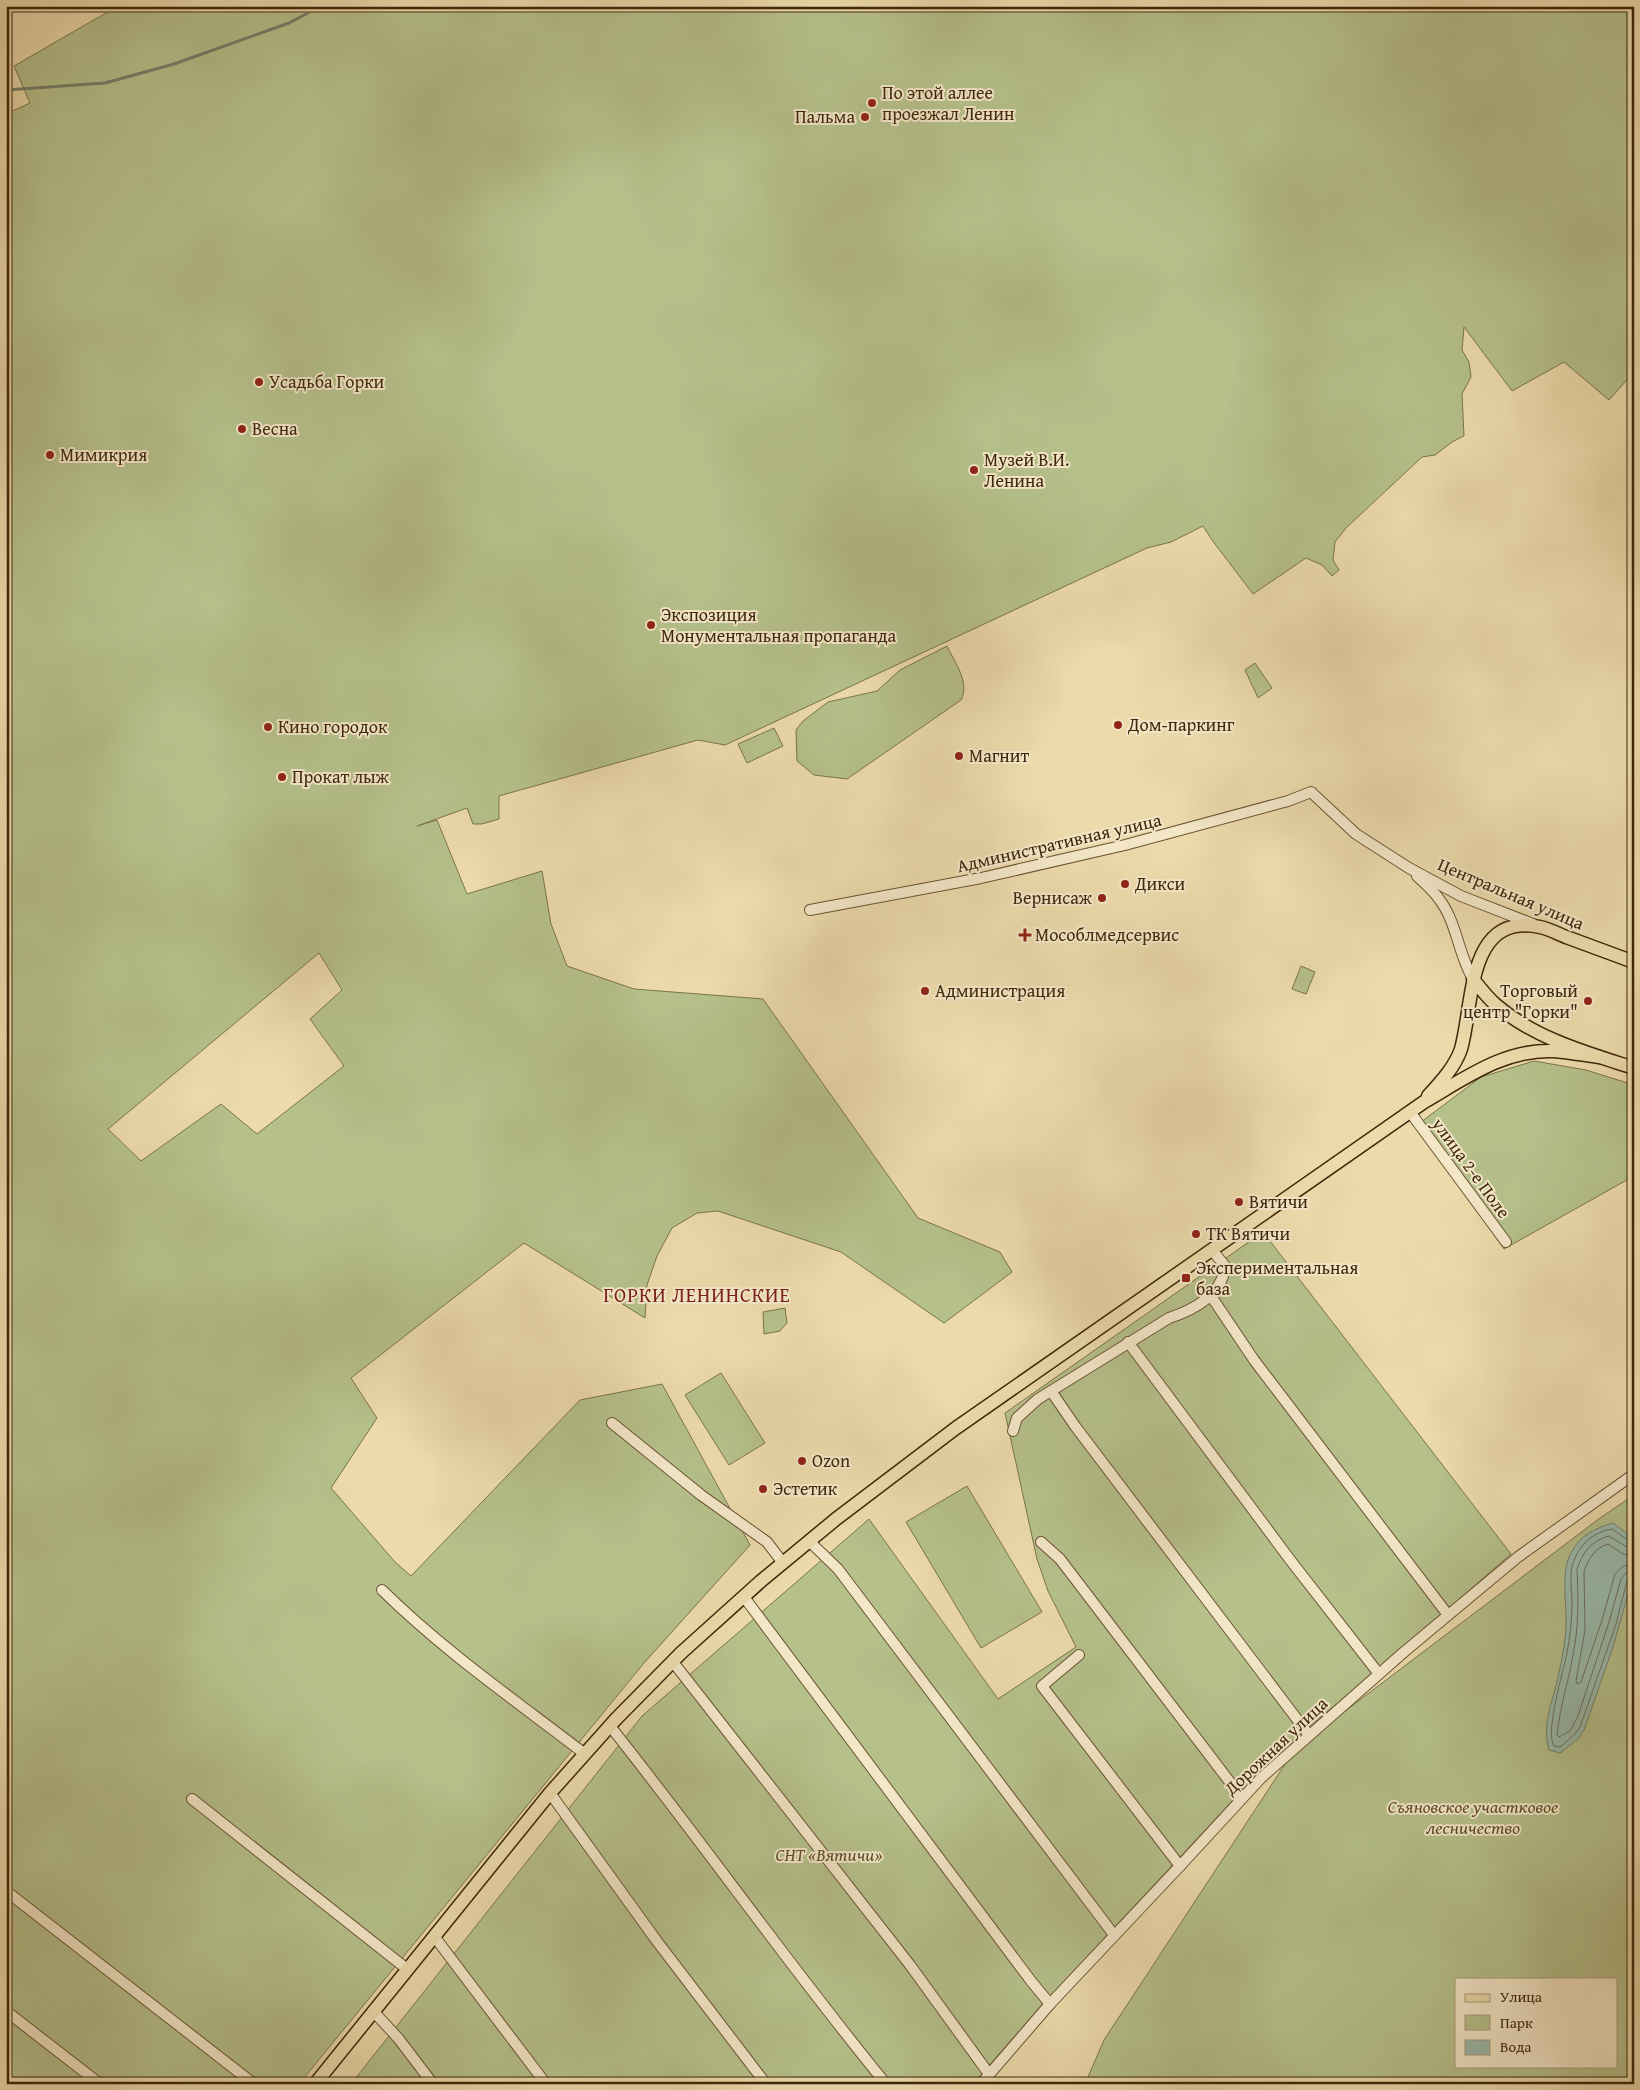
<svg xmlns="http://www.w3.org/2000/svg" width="1640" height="2090" viewBox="0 0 1640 2090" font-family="'Gentium Book Plus',serif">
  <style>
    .green { fill: #b5c08b; stroke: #7a744a; fill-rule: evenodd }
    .water { fill: #99baac; stroke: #757f6b }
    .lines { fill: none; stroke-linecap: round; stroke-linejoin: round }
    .shore { stroke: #6c705b; stroke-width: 1 }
    .stream { stroke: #757f6b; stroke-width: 3 }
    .minor-casing { stroke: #6a5432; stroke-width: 12 }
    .major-casing { stroke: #3e270a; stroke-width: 15 }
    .minor { stroke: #f3e7c8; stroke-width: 10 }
    .major { stroke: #ecdaab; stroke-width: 12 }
    .poi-dot { fill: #8f2418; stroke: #f3e7c8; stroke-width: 2 }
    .labels { text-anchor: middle; stroke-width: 4; stroke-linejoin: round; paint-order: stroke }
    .poi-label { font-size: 18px; fill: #3e270a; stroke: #f3e7c8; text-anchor: start }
    .street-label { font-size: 18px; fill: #3e270a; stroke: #f3e7c8 }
    .park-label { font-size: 18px; font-style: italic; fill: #5c4d2a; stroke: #f3e7c8 }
    .quarter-label { font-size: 20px; letter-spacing: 1px; fill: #7a1f14; stroke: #f3e7c8 }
  </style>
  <rect width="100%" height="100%" fill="#ecdaab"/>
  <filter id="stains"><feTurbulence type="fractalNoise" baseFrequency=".004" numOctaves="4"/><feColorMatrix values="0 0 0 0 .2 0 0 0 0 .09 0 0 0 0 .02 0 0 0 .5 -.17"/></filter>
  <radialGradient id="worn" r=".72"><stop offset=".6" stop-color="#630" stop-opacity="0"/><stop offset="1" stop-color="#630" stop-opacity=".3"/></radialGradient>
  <!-- green -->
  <g class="green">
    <path d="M118,6h1516v366l-25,28 -45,-38 -52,29 -48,-64 -2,23 7,12 2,15 -9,17 2,42 -12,6 -17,13 -13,2 -76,71 -11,14 -2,18 6,10 -7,6 -10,-11 -16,-7 -53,36 -41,-54 -9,-14 -32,16 -24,6 -422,197 -27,-5 -199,56v23l-17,5h-9l-6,-16 -50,18 20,-6 30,74 75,-23 9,53 16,42 67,23 129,10 155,219 82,34 12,20 -68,51 -103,-71 -123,-41 -21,2 -25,15 -15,28 -10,29 -2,33 -121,-75 -173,135 26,40 -46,70 64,74 16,14 169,-176 82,-16 88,161 -106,118 -345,421h-293v-1970l24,-11 -16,-37zM319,953l23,37 -32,29 34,47 -87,68 -36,-30 -80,57 -33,-32z"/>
    <path d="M947,646c8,17 23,36 14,54l-114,79 -33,-4 -17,-14 -1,-31 7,-9 25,-19 49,-11 23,-21z"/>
    <polygon points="1255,663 1272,688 1258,698 1245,670"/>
    <polygon points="774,728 783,746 747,763 738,744"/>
    <polygon points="1301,966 1315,972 1306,994 1292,989"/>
    <polygon points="1534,1061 1586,1070 1634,1085 1634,1176 1504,1249 1417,1125 1481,1077"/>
    <polygon points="1263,1232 1511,1554 1371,1676 1277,1753 1041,2006 973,2084 351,2084 642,1716 869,1519 998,1699 1076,1647 1048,1591 1037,1559 1005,1413"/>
    <polygon points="785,1308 787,1323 780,1331 764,1334 763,1312"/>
    <polygon points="721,1373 765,1443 729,1465 685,1395"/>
    <polygon points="967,1486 1042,1612 981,1648 906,1522"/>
    <path d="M1634,1495v589h-549l19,-44 191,-291 305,-231zM1456,1979h160v87h-160z"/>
  </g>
  <!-- water -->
  <path class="water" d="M1613,1523l20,15 1,35 -21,74 -29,83 -6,9 -18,14 -11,-3c-6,-21 0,-40 6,-60 5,-21 10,-43 11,-64 1,-21 -5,-51 3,-69 9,-20 23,-28 44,-34z"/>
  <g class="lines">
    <!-- shore -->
    <g class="shore">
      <path d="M1634,1542l-5,-1 -17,-12c-18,3 -30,13 -37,29 -7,14 -3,30 -3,45 0,17 -2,33 -5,50 -4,20 -22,78 -13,93l6,1 14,-12 6,-8 36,-103 11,-43 7,-4"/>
      <path d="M1634,1548l-7,-1 -18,-11c-18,5 -26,16 -32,33 1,25 2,50 -2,74 -4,31 -15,61 -18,92l2,2 11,-6 8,-15 31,-94 12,-43 5,-6 8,-2"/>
      <path d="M1634,1556l-11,-2 -15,-10c-13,4 -19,14 -24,27l1,59 -9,51 1,3 4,-2 21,-62 13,-46 8,-8 11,-2"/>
    </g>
    <!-- stream -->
    <polyline class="stream" points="6,90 105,83 174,64 289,23 321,6"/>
    <defs>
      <g id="minor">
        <path d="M1417,876c7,7 16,14 22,23 18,23 19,55 34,80"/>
        <polyline points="810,910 981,878 1125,845 1288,801 1311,792 1356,834 1409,868 1461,896 1533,924"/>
        <polyline points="1410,1112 1506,1242"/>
        <polyline points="1211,1296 1254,1360 1448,1615"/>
        <polyline points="1128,1342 1291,1561 1379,1674"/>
        <polyline points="1051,1391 1075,1426 1309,1735"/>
        <polyline points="612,1423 701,1495 767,1542 783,1563"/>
        <path d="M1013,1431l4,-13 21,-19 131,-81c25,-8 54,-24 56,-52l-13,-16"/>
        <polyline points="809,1541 838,1569 1114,1935"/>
        <polyline points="1041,1542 1060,1559 1242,1798"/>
        <path d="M382,1590c62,61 134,111 203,164"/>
        <polyline points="744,1597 1031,1981 1050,2004"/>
        <polyline points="1079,1655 1042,1686 1180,1866"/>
        <polyline points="673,1662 910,1965 989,2074"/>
        <path d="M610,1726c94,118 180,241 276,358"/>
        <polyline points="550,1793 656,1940 766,2084"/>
        <polyline points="192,1799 407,1969"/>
        <polyline points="6,1891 254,2084"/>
        <polyline points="434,1936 546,2084"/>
        <polyline points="6,2011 100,2084"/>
        <polyline points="373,2011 398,2038 433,2084"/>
        <polyline points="981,2084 1050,2004 1180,1866 1261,1778 1404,1652 1518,1557 1634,1474"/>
      </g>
      <g id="major">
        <path d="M1473,979c7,9 15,19 23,26 38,33 91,48 138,63"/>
        <path d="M1428,1096c12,-13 27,-29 33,-47 13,-45 5,-137 79,-122 10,2 20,8 29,11 22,8 43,16 65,24"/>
        <path d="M315,2084l235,-291 66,-74 65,-66 80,-72 75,-62 120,-91 468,-326c40,-23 80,-53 129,-51 15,1 31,4 46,6"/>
      </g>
    </defs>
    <!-- minor casing -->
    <use href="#minor" class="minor-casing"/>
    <!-- major casing -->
    <use href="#major" class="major-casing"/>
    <!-- minor -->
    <use href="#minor" class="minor"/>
    <!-- major -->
    <use href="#major" class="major"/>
  </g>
  <!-- markers -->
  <g class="poi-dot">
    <circle cx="872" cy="103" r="5"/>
    <circle cx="865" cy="117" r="5"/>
    <circle cx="259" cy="382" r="5"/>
    <circle cx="242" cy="429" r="5"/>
    <circle cx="50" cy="455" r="5"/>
    <circle cx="974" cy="470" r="5"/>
    <circle cx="651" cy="625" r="5"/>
    <circle cx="1118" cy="725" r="5"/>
    <circle cx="268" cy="727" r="5"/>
    <circle cx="959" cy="756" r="5"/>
    <circle cx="282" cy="777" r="5"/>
    <circle cx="1125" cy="884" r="5"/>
    <circle cx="1102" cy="898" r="5"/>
    <path d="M1022.5 927.5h5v5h5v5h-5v5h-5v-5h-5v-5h5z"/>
    <circle cx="925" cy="991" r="5"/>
    <circle cx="1588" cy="1001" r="5"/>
    <circle cx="1239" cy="1202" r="5"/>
    <circle cx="1196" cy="1234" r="5"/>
    <rect x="1181" y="1273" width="10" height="10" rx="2.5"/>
    <circle cx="802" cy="1461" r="5"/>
    <circle cx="763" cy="1489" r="5"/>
  </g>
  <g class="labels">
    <!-- poi labels -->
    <g class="poi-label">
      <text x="882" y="99">По этой аллее<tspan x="882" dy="21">проезжал Ленин</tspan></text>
      <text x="855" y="123" text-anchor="end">Пальма</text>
      <text x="269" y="388">Усадьба Горки</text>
      <text x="252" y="435">Весна</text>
      <text x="60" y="461">Мимикрия</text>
      <text x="984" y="466">Музей В.И.<tspan x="984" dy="21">Ленина</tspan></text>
      <text x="661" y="621">Экспозиция<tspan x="661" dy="21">Монументальная пропаганда</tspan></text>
      <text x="1128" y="731">Дом-паркинг</text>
      <text x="278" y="733">Кино городок</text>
      <text x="969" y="762">Магнит</text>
      <text x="292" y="783">Прокат лыж</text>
      <text x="1135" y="890">Дикси</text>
      <text x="1092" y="904" text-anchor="end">Вернисаж</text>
      <text x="1035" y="941">Мособлмедсервис</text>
      <text x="935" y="997">Администрация</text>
      <text x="1578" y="997" text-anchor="end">Торговый<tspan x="1578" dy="21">центр "Горки"</tspan></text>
      <text x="1249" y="1208">Вятичи</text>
      <text x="1206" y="1240">ТК Вятичи</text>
      <text x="1196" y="1274">Экспериментальная<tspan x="1196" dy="21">база</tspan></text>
      <text x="812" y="1467">Ozon</text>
      <text x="773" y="1495">Эстетик</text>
    </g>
    <!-- street labels -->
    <g class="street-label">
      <text transform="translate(1059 843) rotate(-13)" y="6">Административная улица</text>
      <text transform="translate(1511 894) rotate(23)" y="6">Центральная улица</text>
      <text transform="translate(1471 1168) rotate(54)" y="6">улица 2-е Поле</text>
      <text transform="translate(1276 1746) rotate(-43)" y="6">Дорожная улица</text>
    </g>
    <!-- park labels -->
    <g class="park-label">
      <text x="1473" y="1813">Съяновское участковое<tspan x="1473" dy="21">лесничество</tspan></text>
      <text x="829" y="1861">СНТ «Вятичи»</text>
    </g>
    <!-- quarter labels -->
    <g class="quarter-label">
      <text x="697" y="1302">ГОРКИ ЛЕНИНСКИЕ</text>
    </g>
  </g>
  <!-- margin -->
  <rect width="1640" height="2090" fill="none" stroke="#ecdaab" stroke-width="25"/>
  <rect x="8" y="8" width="1625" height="2075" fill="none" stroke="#3e270a" stroke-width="2.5"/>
  <rect x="12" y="12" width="1615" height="2065" fill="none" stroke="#3e270a"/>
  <!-- legend -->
  <rect x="1455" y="1978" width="162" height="90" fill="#f3e7c8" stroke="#ab9a7c"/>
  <rect x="1465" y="1994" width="25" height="8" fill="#ecdaab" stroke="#ab9a7c"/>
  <text x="1500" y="2002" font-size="15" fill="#3e270a">Улица</text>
  <rect x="1465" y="2015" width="25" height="15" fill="#b5c08b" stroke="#ab9a7c"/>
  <text x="1500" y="2028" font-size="15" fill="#3e270a">Парк</text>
  <rect x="1465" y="2040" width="25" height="15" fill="#99baac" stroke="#ab9a7c"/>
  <text x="1500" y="2052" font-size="15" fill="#3e270a">Вода</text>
  <rect width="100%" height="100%" filter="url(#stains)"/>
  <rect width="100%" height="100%" fill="url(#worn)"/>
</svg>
